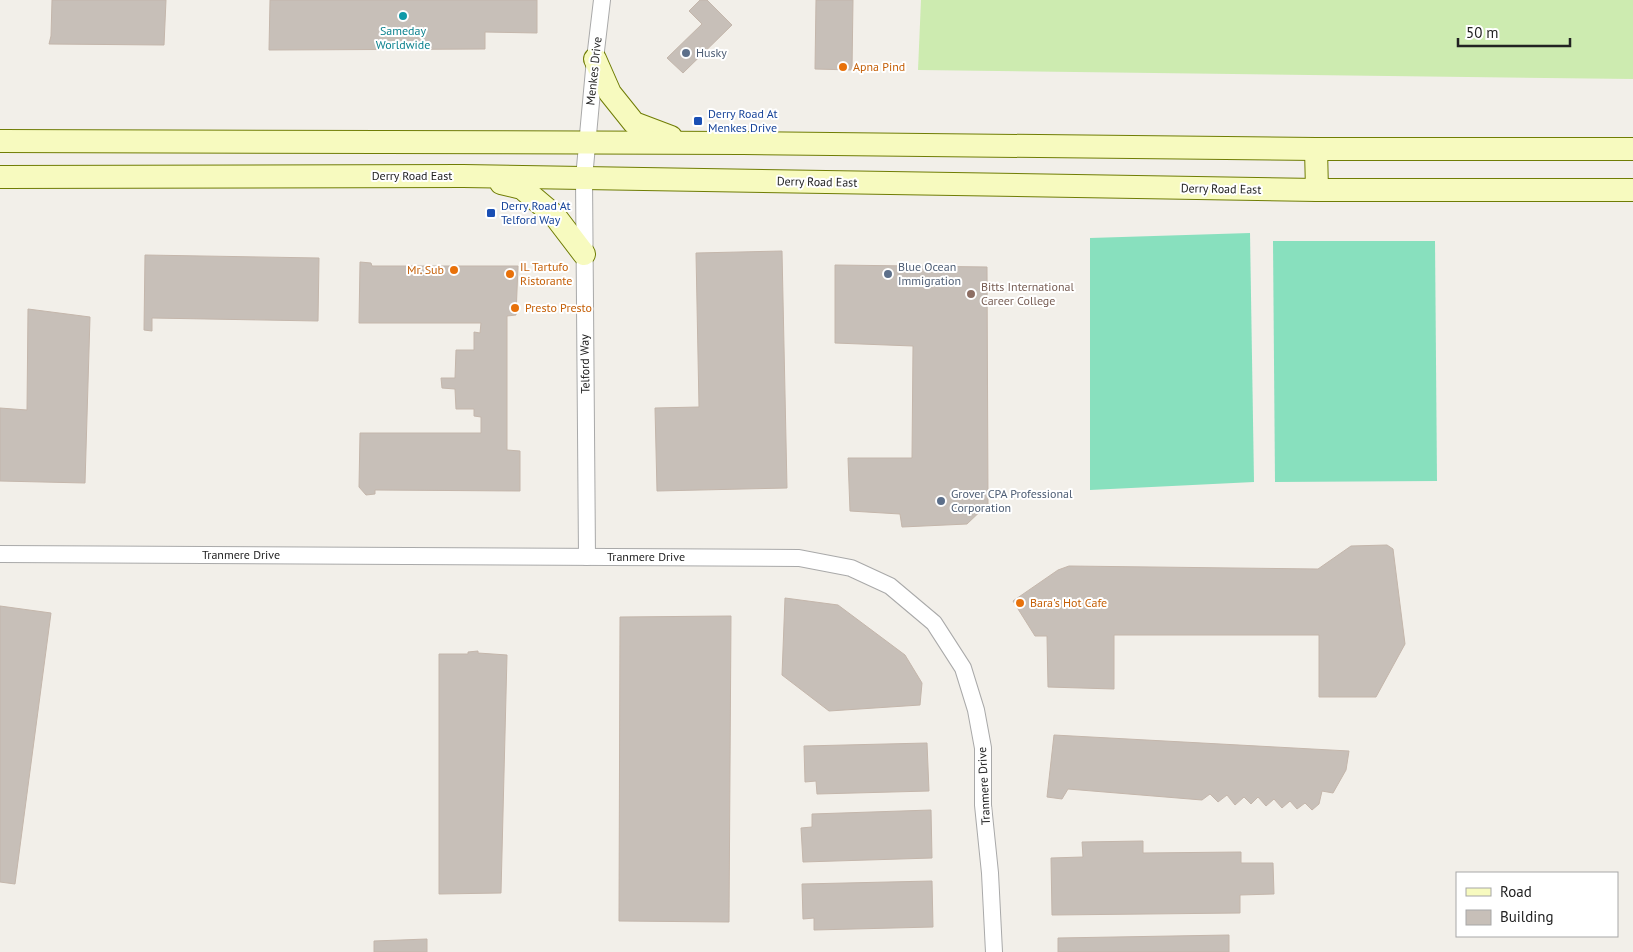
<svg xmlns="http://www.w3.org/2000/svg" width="1633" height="952" viewBox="0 0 1633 952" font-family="'PT Sans',sans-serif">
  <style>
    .grass { fill: #cdebb0 }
    .pitch { fill: #88e0be }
    .building { fill: #c7bfb8; stroke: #c4b6ab }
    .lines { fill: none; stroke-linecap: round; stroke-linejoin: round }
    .street-casing { stroke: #a9a9a9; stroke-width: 18 }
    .secondary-casing { stroke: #707d05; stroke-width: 24 }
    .street { stroke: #fff; stroke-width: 16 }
    .secondary { stroke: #f7fabf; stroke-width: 22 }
    .culture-dot { fill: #0f9aa8; stroke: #fff; stroke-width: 2 }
    .service-dot { fill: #5c6f8a; stroke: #fff; stroke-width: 2 }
    .food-dot { fill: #e8710a; stroke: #fff; stroke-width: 2 }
    .transit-dot { fill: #1a4fb4; stroke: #fff; stroke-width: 2 }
    .education-dot { fill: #8d6e63; stroke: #fff; stroke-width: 2 }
    .labels { text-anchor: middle; stroke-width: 4; stroke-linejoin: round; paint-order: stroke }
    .culture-label { font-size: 12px; fill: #0d838f; stroke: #fff }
    .service-label { font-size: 12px; fill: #4e5e75; stroke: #fff; text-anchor: start }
    .food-label { font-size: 12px; fill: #c56008; stroke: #fff; text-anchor: start }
    .street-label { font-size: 12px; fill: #222; stroke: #fff }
    .transit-label { font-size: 12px; fill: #164399; stroke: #fff; text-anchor: start }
    .education-label { font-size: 12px; fill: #785e54; stroke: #fff; text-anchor: start }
  </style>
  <rect width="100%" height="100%" fill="#f2efe9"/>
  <!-- grass -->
  <polygon class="grass" points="921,0 1633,0 1633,79 918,70"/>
  <!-- pitch -->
  <g class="pitch">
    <polygon points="1250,233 1254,482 1090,490 1090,238"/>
    <polygon points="1273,241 1435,241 1437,481 1275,482"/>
  </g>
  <!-- building -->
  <g class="building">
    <polygon points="52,0 166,0 164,45 49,44 51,36"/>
    <polygon points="270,0 537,0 537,33 485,32 485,49 269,50"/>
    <polygon points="700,0 707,0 732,25 683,73 667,58 702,24 689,11"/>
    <polygon points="816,0 853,0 852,70 815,69"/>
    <polygon points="782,251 787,488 657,491 655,408 699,407 696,253"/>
    <polygon points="145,255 319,258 318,321 152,318 152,331 144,330"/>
    <polygon points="360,262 371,263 372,266 518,266 516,315 507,316 507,450 520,451 520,491 375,490 375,494 366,495 359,487 360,433 481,433 481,417 474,416 474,409 456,409 455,389 442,388 441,378 455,378 456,350 474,350 474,332 480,333 481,323 359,323"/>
    <polygon points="835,265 987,267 988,504 967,524 902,527 900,514 850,511 848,458 912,458 913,346 835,343"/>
    <polygon points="28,309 90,317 85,483 0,481 0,408 27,410"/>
    <polygon points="1387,545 1393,549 1405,644 1376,697 1319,697 1319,635 1114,635 1114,689 1048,687 1047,636 1035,636 1013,601 1058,570 1069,566 1318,569 1351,546"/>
    <polygon points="785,598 838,605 905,655 922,683 920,705 829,711 782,675"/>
    <polygon points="0,606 51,613 15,884 0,882"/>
    <polygon points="731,616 729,922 619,921 620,617"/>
    <polygon points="478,651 478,653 507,655 501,893 439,894 439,654 468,654 468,652"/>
    <polygon points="1054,735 1349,751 1346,770 1333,793 1322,791 1319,804 1312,810 1305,803 1297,809 1290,801 1282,808 1274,799 1266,806 1258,797 1251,804 1244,797 1235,805 1227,795 1218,802 1210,794 1202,800 1068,789 1062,799 1047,797"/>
    <polygon points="927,743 929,791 817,794 816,781 805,782 804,746"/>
    <polygon points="931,810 932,858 803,862 801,828 812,827 812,814"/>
    <polygon points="1143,841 1143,853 1241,852 1241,863 1273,863 1274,894 1240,895 1240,913 1052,915 1051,858 1083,857 1082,842"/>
    <polygon points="932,881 933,927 814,930 814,918 803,919 802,884"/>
    <polygon points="1229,935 1229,952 1058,952 1058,938"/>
    <polygon points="427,939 427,952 374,952 374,941"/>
  </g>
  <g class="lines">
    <defs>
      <g id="street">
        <polyline points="0,554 799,558 851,568 890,586 934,623 963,668 976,710 983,748 983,805 990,873 994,952"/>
        <polyline points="587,557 584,178 595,59 602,0"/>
      </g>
      <g id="secondary">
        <polyline points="595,59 610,93 634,123 671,137"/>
        <polyline points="0,141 743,143 1316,149 1633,149"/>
        <polyline points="1316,149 1317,190"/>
        <polyline points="0,177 463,176 1317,190 1633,190"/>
        <polyline points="501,183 522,188 555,216 584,254"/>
      </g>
    </defs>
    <!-- street casing -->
    <use href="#street" class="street-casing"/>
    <!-- secondary casing -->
    <use href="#secondary" class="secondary-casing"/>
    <!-- street -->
    <use href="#street" class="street"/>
    <!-- secondary -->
    <use href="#secondary" class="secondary"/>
  </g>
  <!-- markers -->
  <circle class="culture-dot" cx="403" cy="16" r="5"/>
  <g class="service-dot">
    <circle cx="686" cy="53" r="5"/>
    <circle cx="888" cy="274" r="5"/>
    <circle cx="941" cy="501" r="5"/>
  </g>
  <g class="food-dot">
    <circle cx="843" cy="67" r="5"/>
    <circle cx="454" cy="270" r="5"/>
    <circle cx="510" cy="274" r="5"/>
    <circle cx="515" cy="308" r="5"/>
    <circle cx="1020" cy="603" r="5"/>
  </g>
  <g class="transit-dot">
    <rect x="693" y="116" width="10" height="10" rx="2.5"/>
    <rect x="486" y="208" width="10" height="10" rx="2.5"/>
  </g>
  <circle class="education-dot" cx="971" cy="294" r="5"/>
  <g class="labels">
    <!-- culture labels -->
    <g class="culture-label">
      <text x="403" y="35">Sameday<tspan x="403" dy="14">Worldwide</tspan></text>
    </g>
    <!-- service labels -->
    <g class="service-label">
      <text x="696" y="57">Husky</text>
      <text x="898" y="271">Blue Ocean<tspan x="898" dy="14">Immigration</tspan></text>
      <text x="951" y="498">Grover CPA Professional<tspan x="951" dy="14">Corporation</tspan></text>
    </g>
    <!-- food labels -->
    <g class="food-label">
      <text x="853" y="71">Apna Pind</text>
      <text x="520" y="271">IL Tartufo<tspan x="520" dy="14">Ristorante</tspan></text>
      <text x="444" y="274" text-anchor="end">Mr. Sub</text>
      <text x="525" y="312">Presto Presto</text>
      <text x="1030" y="607">Bara's Hot Cafe</text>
    </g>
    <!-- street labels -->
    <g class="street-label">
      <text transform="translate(594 71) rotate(-84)" y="4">Menkes Drive</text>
      <text x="412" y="180">Derry Road East</text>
      <text transform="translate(817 182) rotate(1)" y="4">Derry Road East</text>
      <text transform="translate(1221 189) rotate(1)" y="4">Derry Road East</text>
      <text transform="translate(585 364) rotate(-91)" y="4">Telford Way</text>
      <text x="241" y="559">Tranmere Drive</text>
      <text x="646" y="561">Tranmere Drive</text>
      <text transform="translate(984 786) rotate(-93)" y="4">Tranmere Drive</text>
    </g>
    <!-- transit labels -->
    <g class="transit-label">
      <text x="708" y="118">Derry Road At<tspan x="708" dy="14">Menkes Drive</tspan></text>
      <text x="501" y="210">Derry Road At<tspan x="501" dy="14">Telford Way</tspan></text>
    </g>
    <!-- education labels -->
    <g class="education-label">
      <text x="981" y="291">Bitts International<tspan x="981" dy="14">Career College</tspan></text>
    </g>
  </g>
  <!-- legend -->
  <rect x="1456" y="872" width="162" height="65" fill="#ffffff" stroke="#a7a7a7"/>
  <rect x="1466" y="888" width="25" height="8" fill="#f7fabf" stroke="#a7a7a7"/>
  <text x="1500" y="897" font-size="15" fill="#222222">Road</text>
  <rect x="1466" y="910" width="25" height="15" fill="#c7bfb8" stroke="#a7a7a7"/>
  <text x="1500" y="922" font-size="15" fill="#222222">Building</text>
  <!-- scale -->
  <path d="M1458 38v8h112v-8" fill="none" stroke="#222222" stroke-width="2.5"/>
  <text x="1466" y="38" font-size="15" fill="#222222" stroke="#ffffff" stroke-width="4" paint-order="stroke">50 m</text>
</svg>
